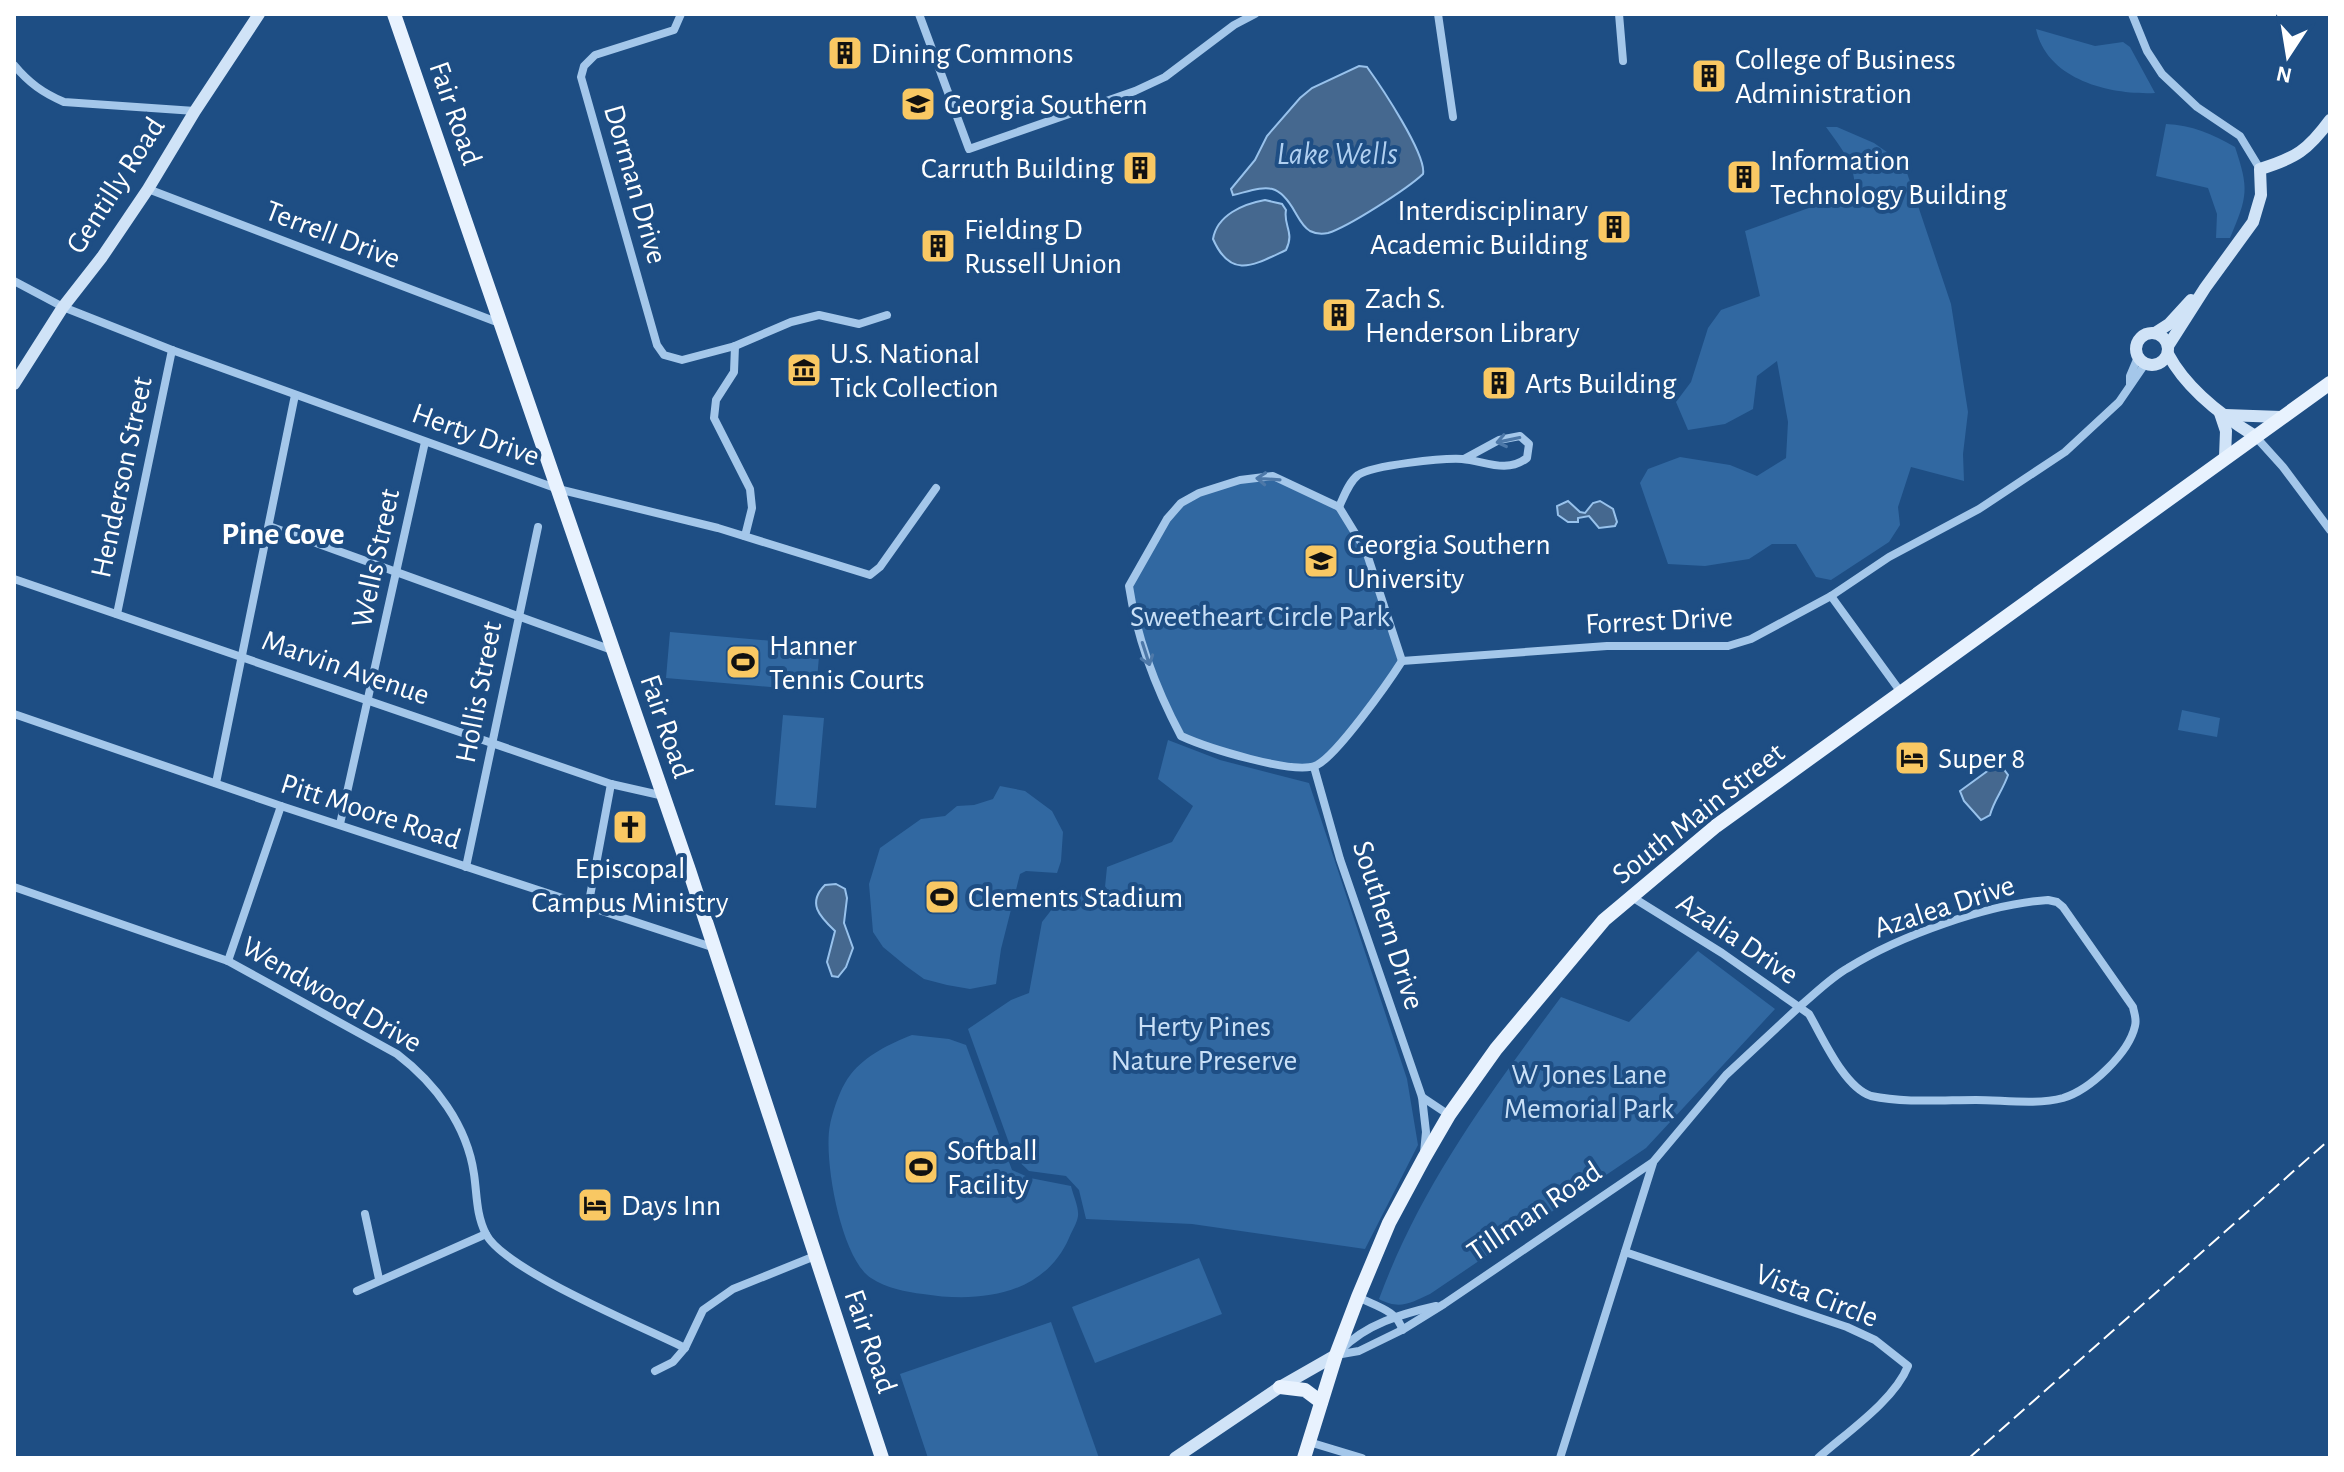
<svg xmlns="http://www.w3.org/2000/svg" width="2344" height="1472" viewBox="0 0 2344 1472" font-family="'Alegreya Sans',sans-serif">
  <style>
    .green { fill: #3168a1 }
    .water { fill: #45688f; stroke: #98c2ec; stroke-width: 2 }
    .lines { fill: none; stroke-linecap: round; stroke-linejoin: round }
    .street { stroke: #a4c7ea; stroke-width: 8 }
    .secondary { stroke: #d0e3f7; stroke-width: 12 }
    .primary { stroke: #e8f2fe; stroke-width: 14 }
    .rail { stroke: #fff; stroke-width: 2; stroke-dasharray: 14 6; stroke-linecap: butt }
    .oneway { stroke: #4d78a8 }
    .labels { text-anchor: middle; stroke-width: 8; stroke-linejoin: round; paint-order: stroke }
    .poi-label { font-size: 30px; fill: #fff; stroke: #1e4e84; text-anchor: start }
    .street-label { font-size: 30px; fill: #fff; stroke: #1e4e84 }
    .park-label { font-size: 30px; fill: #c9e0f7; stroke: #1e4e84 }
    .water-label { font-size: 32px; font-style: italic; fill: #b0d0f1; stroke: #1e4e84 }
    .neighbourhood-label { font-size: 32px; font-weight: bold; fill: #fff; stroke: #1e4e84 }
  </style>
  <rect width="100%" height="100%" fill="#1e4e84"/>
  <!-- green -->
  <g class="green">
    <path d="M2036,29l59,17 28,-4 7,5 25,46c-45,2 -108,-13 -119,-64z"/>
    <path d="M2166,124c26,1 46,10 69,23 14,42 13,49 -5,91h-14l1,-24 -9,-26 -52,-12z"/>
    <path d="M1826,127h11l37,16 30,21 47,140 17,108 -5,42 1,27 -53,-14 -13,40 2,18 -11,17 -58,38 -15,-3 -20,-33h-24l-23,15 -44,7 -37,-2 -28,-81 8,-14 32,-12 50,8 27,11 29,-18 2,-36 -11,-61 -20,15 -4,33 -28,15 -37,6 -12,-28 15,-20 17,-54 13,-18 39,-14 -15,-65 86,-31 22,-3c7,-27 -11,-48 -27,-70z"/>
    <path d="M1273,476l66,31 27,44 36,110c-15,20 -69,103 -90,106 -35,4 -97,-21 -131,-31l-22,-46 -30,-104 38,-67 32,-26z"/>
    <polygon points="670,632 820,645 816,691 666,678"/>
    <polygon points="2182,710 2220,718 2217,737 2178,730"/>
    <polygon points="783,715 824,718 816,808 775,805"/>
    <polygon points="1168,740 1220,760 1309,783 1407,1079 1418,1145 1365,1249 1192,1224 1086,1219 1079,1190 1066,1176 1029,1171 1014,1157 968,1029 1011,1000 1029,993 1042,922 1063,895 1105,887 1107,867 1172,842 1193,806 1158,779"/>
    <polygon points="1000,786 1025,791 1052,811 1063,832 1061,861 1057,873 1026,871 1020,874 1001,949 996,984 970,989 947,985 924,979 906,966 883,947 873,932 869,884 880,848 921,819 945,816 957,806 974,805 993,799"/>
    <path d="M1698,951l77,58 -129,139 -216,146c-19,9 -31,16 -51,5 42,-114 111,-206 182,-302l68,25z"/>
    <path d="M912,1035l37,4 17,6 46,125 18,8 41,8c2,9 8,21 7,30 -1,7 -6,15 -9,22 -25,58 -91,65 -146,56 -17,-2 -37,-6 -52,-16 -30,-19 -48,-120 -41,-153 3,-15 11,-39 21,-51 14,-18 40,-31 61,-39z"/>
    <polygon points="1199,1258 1222,1314 1095,1363 1072,1307"/>
    <polygon points="1051,1322 1099,1458 928,1458 900,1374"/>
  </g>
  <!-- water -->
  <g class="water">
    <path d="M1359,66l8,1c13,18 60,88 56,107 -16,15 -75,53 -95,59 -5,1 -12,1 -18,-2 -7,-4 -11,-12 -15,-19 -18,-32 -29,-25 -62,-17l-2,-6 24,-29 12,-24 33,-38 12,-10z"/>
    <path d="M1265,200l17,4 4,6c-3,16 9,22 0,40 -32,15 -55,30 -73,-11 4,-24 30,-35 52,-39z"/>
    <polygon points="1568,501 1580,512 1585,513 1593,503 1600,501 1613,509 1617,522 1615,526 1599,528 1589,516 1578,518 1578,522 1568,522 1558,515 1557,506"/>
    <path d="M1993,767h9l6,8c-5,15 -14,25 -18,40l-9,5 -17,-19 -4,-10z"/>
    <path d="M836,884l9,5 2,9 -3,25 9,25 -7,19 -8,10 -6,-1 -5,-14 8,-31c-16,-15 -28,-28 -10,-46z"/>
  </g>
  <g class="lines">
    <!-- street -->
    <g class="street">
      <polyline points="681,14 674,30 595,55 584,66 581,77 657,345 664,355 682,360 735,346 791,322 819,315 859,324 887,315"/>
      <polyline points="919,14 969,149 1135,91 1165,77 1234,25 1255,14"/>
      <polyline points="1438,14 1453,117"/>
      <polyline points="1619,14 1623,61"/>
      <polyline points="2132,14 2147,51 2162,74 2197,107 2240,136 2260,169"/>
      <path d="M14,65c15,18 29,28 50,37l131,9"/>
      <polyline points="148,189 502,324"/>
      <polyline points="14,281 63,307 172,350 558,489 718,528 870,575 880,567 936,488"/>
      <polyline points="735,346 734,372 716,400 714,418 750,489 752,508 745,536"/>
      <polyline points="2130,384 2130,376 2138,357"/>
      <polyline points="2255,436 2283,467 2330,530"/>
      <path d="M1339,507l-66,-31 -33,4 -41,13 -18,10 -14,16 -38,67c8,53 27,103 52,150 24,11 114,40 136,29 20,-10 71,-82 85,-104"/>
      <path d="M1339,507c5,-11 10,-25 19,-32 15,-10 85,-17 104,-16 23,2 44,15 65,-1l2,-14 -9,-8 -21,4 -35,19"/>
      <polyline points="1339,507 1366,551 1402,661"/>
      <polyline points="269,526 612,650"/>
      <polyline points="14,579 611,784 664,796"/>
      <polyline points="1831,596 1900,691"/>
      <polyline points="117,614 172,350"/>
      <polyline points="1402,661 1607,646 1728,646 1751,639 1831,596 1889,557 1979,509 2065,452 2119,402 2145,364"/>
      <polyline points="14,714 281,806 715,948"/>
      <polyline points="1314,767 1340,859 1422,1097 1426,1132 1424,1153"/>
      <polyline points="216,783 295,395"/>
      <polyline points="340,824 425,442"/>
      <polyline points="466,867 538,527"/>
      <path d="M14,887l214,74 169,93c38,29 70,71 77,120 3,20 2,41 12,60 18,36 157,93 199,114"/>
      <path d="M2048,900l9,2 6,5 70,100c1,6 4,12 2,19 -6,27 -45,64 -72,72 -26,7 -60,2 -87,2 -34,0 -72,3 -105,-4 -27,-9 -48,-58 -62,-82l-10,-7c16,-13 31,-29 49,-39 51,-32 140,-64 200,-68z"/>
      <polyline points="588,907 611,784"/>
      <polyline points="228,961 281,806"/>
      <polyline points="1422,1097 1449,1115"/>
      <polyline points="365,1214 379,1279"/>
      <path d="M1625,1252l222,75 28,13 33,26c-14,35 -62,67 -90,92"/>
      <polyline points="357,1291 486,1234"/>
      <path d="M1358,1297c15,8 41,14 44,33"/>
      <path d="M1341,1350c25,-26 60,-36 95,-44"/>
      <polyline points="1336,1355 1359,1351 1402,1330 1444,1304 1653,1162 1726,1075 1799,1007 1722,953 1632,897"/>
      <polyline points="655,1371 673,1362 685,1348 703,1310 733,1289 815,1256"/>
      <polyline points="1309,1442 1362,1458"/>
      <polyline points="1560,1458 1653,1163"/>
    </g>
    <!-- secondary -->
    <g class="secondary">
      <circle cx="2152" cy="349" r="16"/>
      <polyline points="2155,333 2169,324 2191,300"/>
      <path d="M2168,346l37,-58 48,-66 8,-27 -1,-26c36,-11 48,-19 70,-49"/>
      <path d="M2168,354c18,34 54,62 87,82"/>
      <polyline points="14,384 63,307 102,257 148,189 195,111 259,14"/>
      <polyline points="2220,413 2226,431 2225,457"/>
      <polyline points="2225,415 2281,417"/>
      <polyline points="1175,1458 1280,1387 1336,1355"/>
    </g>
    <!-- primary -->
    <g class="primary">
      <polyline points="394,14 689,870 882,1458"/>
      <polyline points="1280,1387 1305,1390 1321,1402"/>
      <polyline points="1304,1458 1336,1355 1358,1297 1389,1223 1424,1158 1449,1115 1496,1049 1604,920 1716,826 2330,383"/>
    </g>
    <!-- rail -->
    <polyline class="rail" points="1969,1458 2330,1139"/>
  </g>
  <!-- one-way arrows -->
  <defs><path id="oneway-shaft" d="M-6 0H5M1.5-3L5.5 0L1.5 3" fill="none" stroke-width="1.6" stroke-linecap="round" stroke-linejoin="round" transform="scale(2)"/></defs>
  <g class="oneway">
    <use href="#oneway-shaft" transform="translate(1508 440) rotate(168)"/>
    <use href="#oneway-shaft" transform="translate(1268 479) rotate(-176)"/>
    <use href="#oneway-shaft" transform="translate(1146 654) rotate(72)"/>
  </g>
  <!-- icons -->
  <defs>
    <symbol id="building-square" viewBox="-11 -11 22 22"><rect x="-9" y="-9" width="18" height="18" rx="4" fill="#f9c863" stroke="#1e4e84"/><path d="M-4-6H4V6H1V3H-1V6H-4ZM-2.5-4.3h1.7v1.8h-1.7ZM.8-4.3h1.7v1.8H.8ZM-2.5-1h1.7V.8h-1.7ZM.8-1h1.7V.8H.8Z" fill="#111"/></symbol>
    <symbol id="university-square" viewBox="-11 -11 22 22"><rect x="-9" y="-9" width="18" height="18" rx="4" fill="#f9c863" stroke="#1e4e84"/><path d="M0-5L7-2L0 1L-7-2ZM-4 1L0 2.5L4 1V4Q0 6-4 4Z" fill="#111"/></symbol>
    <symbol id="museum-square" viewBox="-11 -11 22 22"><rect x="-9" y="-9" width="18" height="18" rx="4" fill="#f9c863" stroke="#1e4e84"/><path d="M0-6L6-3V-2H-6V-3ZM-5-1h2V3h-2ZM-1-1h2V3h-2ZM3-1h2V3H3ZM-6 4H6V6H-6Z" fill="#111"/></symbol>
    <symbol id="stadium-square" viewBox="-11 -11 22 22"><rect x="-9" y="-9" width="18" height="18" rx="4" fill="#f9c863" stroke="#1e4e84"/><path d="M0-5a6.5 5 0 1 0 0 10a6.5 5 0 1 0 0-10ZM-3.5-1.8h7v3.6h-7Z" fill="#111"/></symbol>
    <symbol id="hotel-square" viewBox="-11 -11 22 22"><rect x="-9" y="-9" width="18" height="18" rx="4" fill="#f9c863" stroke="#1e4e84"/><path d="M-6-4.5h1.5V1H6V5H4.5V3h-9V5H-6ZM-4 0a1.8 1.8 0 1 1 3.6 0ZM.5 0V-2.5h3Q6-2.5 6 0Z" fill="#111"/></symbol>
    <symbol id="church-square" viewBox="-11 -11 22 22"><rect x="-9" y="-9" width="18" height="18" rx="4" fill="#f9c863" stroke="#1e4e84"/><path d="M-1.2-6h2.4v3.5h3.3v2.4h-3.3V6h-2.4V-.1h-3.3v-2.4h3.3Z" fill="#111"/></symbol>
  </defs>
  <g fill-rule="evenodd">
    <use href="#building-square" x="825" y="33" width="40" height="40"/>
    <use href="#building-square" x="1689" y="56" width="40" height="40"/>
    <use href="#university-square" x="898" y="84" width="40" height="40"/>
    <use href="#building-square" x="1120" y="148" width="40" height="40"/>
    <use href="#building-square" x="1724" y="157" width="40" height="40"/>
    <use href="#building-square" x="1594" y="207" width="40" height="40"/>
    <use href="#building-square" x="918" y="226" width="40" height="40"/>
    <use href="#building-square" x="1319" y="295" width="40" height="40"/>
    <use href="#museum-square" x="784" y="350" width="40" height="40"/>
    <use href="#building-square" x="1479" y="363" width="40" height="40"/>
    <use href="#university-square" x="1301" y="541" width="40" height="40"/>
    <use href="#stadium-square" x="723" y="642" width="40" height="40"/>
    <use href="#hotel-square" x="1892" y="738" width="40" height="40"/>
    <use href="#church-square" x="610" y="807" width="40" height="40"/>
    <use href="#stadium-square" x="922" y="877" width="40" height="40"/>
    <use href="#stadium-square" x="901" y="1147" width="40" height="40"/>
    <use href="#hotel-square" x="575" y="1185" width="40" height="40"/>
  </g>
  <g class="labels">
    <!-- poi labels -->
    <g class="poi-label">
      <text x="871" y="63">Dining Commons</text>
      <text x="1735" y="69">College of Business<tspan x="1735" dy="34">Administration</tspan></text>
      <text x="944" y="114">Georgia Southern</text>
      <text x="1770" y="170">Information<tspan x="1770" dy="34">Technology Building</tspan></text>
      <text x="1114" y="178" text-anchor="end">Carruth Building</text>
      <text x="1588" y="220" text-anchor="end">Interdisciplinary<tspan x="1588" dy="34">Academic Building</tspan></text>
      <text x="964" y="239">Fielding D<tspan x="964" dy="34">Russell Union</tspan></text>
      <text x="1365" y="308">Zach S.<tspan x="1365" dy="34">Henderson Library</tspan></text>
      <text x="830" y="363">U.S. National<tspan x="830" dy="34">Tick Collection</tspan></text>
      <text x="1525" y="393">Arts Building</text>
      <text x="1347" y="554">Georgia Southern<tspan x="1347" dy="34">University</tspan></text>
      <text x="769" y="655">Hanner<tspan x="769" dy="34">Tennis Courts</tspan></text>
      <text x="1938" y="768">Super 8</text>
      <text x="630" y="878" text-anchor="middle">Episcopal<tspan x="630" dy="34">Campus Ministry</tspan></text>
      <text x="968" y="907">Clements Stadium</text>
      <text x="947" y="1160">Softball<tspan x="947" dy="34">Facility</tspan></text>
      <text x="621" y="1215">Days Inn</text>
    </g>
    <!-- street labels -->
    <g class="street-label">
      <text transform="translate(456 113) rotate(71)" y="10">Fair Road</text>
      <text transform="translate(636 184) rotate(74)" y="10">Dorman Drive</text>
      <text transform="translate(115 185) rotate(-57)" y="10">Gentilly Road</text>
      <text transform="translate(333 234) rotate(21)" y="10">Terrell Drive</text>
      <text transform="translate(476 434) rotate(20)" y="10">Herty Drive</text>
      <text transform="translate(121 477) rotate(-78)" y="10">Henderson Street</text>
      <text transform="translate(375 558) rotate(-78)" y="10">Wells Street</text>
      <text transform="translate(1659 620) rotate(-3)" y="10">Forrest Drive</text>
      <text transform="translate(346 667) rotate(19)" y="10">Marvin Avenue</text>
      <text transform="translate(478 692) rotate(-79)" y="10">Hollis Street</text>
      <text transform="translate(667 726) rotate(71)" y="10">Fair Road</text>
      <text transform="translate(371 811) rotate(18)" y="10">Pitt Moore Road</text>
      <text transform="translate(1698 813) rotate(-38)" y="10">South Main Street</text>
      <text transform="translate(1944 906) rotate(-18)" y="10">Azalea Drive</text>
      <text transform="translate(1389 925) rotate(72)" y="10">Southern Drive</text>
      <text transform="translate(1738 938) rotate(34)" y="10">Azalia Drive</text>
      <text transform="translate(332 994) rotate(30)" y="10">Wendwood Drive</text>
      <text transform="translate(1534 1211) rotate(-34)" y="10">Tillman Road</text>
      <text transform="translate(1817 1295) rotate(21)" y="10">Vista Circle</text>
      <text transform="translate(871 1341) rotate(71)" y="10">Fair Road</text>
    </g>
    <!-- park labels -->
    <g class="park-label">
      <text x="1260" y="626">Sweetheart Circle Park</text>
      <text x="1204" y="1036">Herty Pines<tspan x="1204" dy="34">Nature Preserve</tspan></text>
      <text x="1589" y="1084">W Jones Lane<tspan x="1589" dy="34">Memorial Park</tspan></text>
    </g>
    <!-- water labels -->
    <g class="water-label">
      <text x="1337" y="164">Lake Wells</text>
    </g>
    <!-- neighbourhood labels -->
    <g class="neighbourhood-label">
      <text x="283" y="544">Pine Cove</text>
    </g>
  </g>
  <!-- border -->
  <rect width="2344" height="1472" fill="none" stroke="#ffffff" stroke-width="32"/>
  <!-- north arrow -->
  <g transform="translate(2288 56) rotate(192)" stroke="#1e4e84" stroke-width="6" paint-order="stroke">
  <path d="M0-6L14 30L0 20L-14 30Z" fill="#ffffff"/>
  <text y="-12" font-size="22" font-weight="bold" text-anchor="middle" fill="#ffffff">N</text>
  </g>
</svg>
